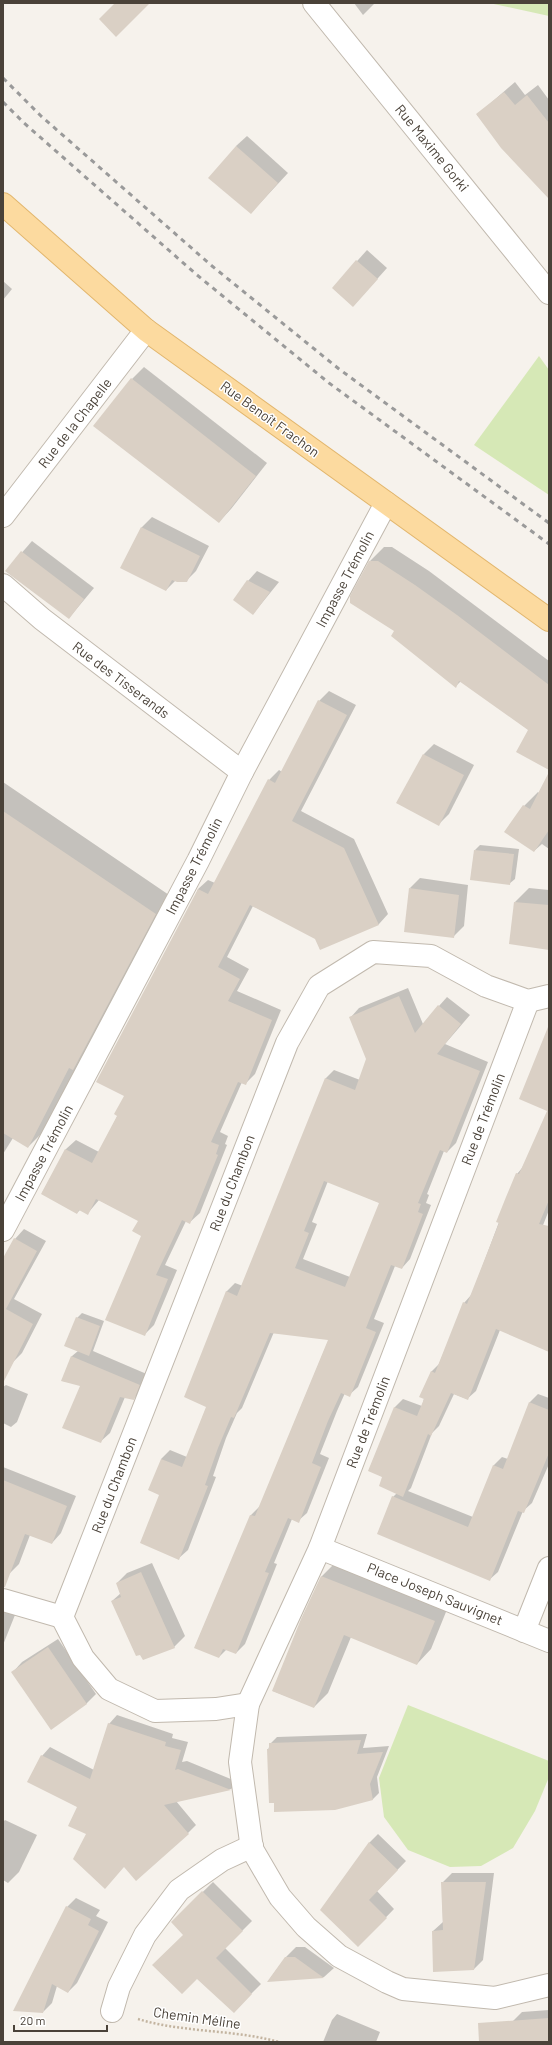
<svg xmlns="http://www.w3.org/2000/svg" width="552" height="2045" viewBox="0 0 552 2045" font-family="Barlow,sans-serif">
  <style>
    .green { fill: #d6e8b6 }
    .shadow { fill: #0003; fill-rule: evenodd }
    .building { fill: #dad0c5; fill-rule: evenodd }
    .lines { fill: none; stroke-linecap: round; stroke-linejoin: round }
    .minor-casing { stroke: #c1b9ae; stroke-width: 24 }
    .major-casing { stroke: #e2b66d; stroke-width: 24 }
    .path { stroke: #c3b4a0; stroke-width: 2.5; stroke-dasharray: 2 2; stroke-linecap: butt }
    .minor { stroke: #fff; stroke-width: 22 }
    .major { stroke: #fcda9f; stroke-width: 22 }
    .rail { stroke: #9a9a9a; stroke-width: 3; stroke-dasharray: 5 5; stroke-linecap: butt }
    .labels { text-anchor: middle; stroke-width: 3; stroke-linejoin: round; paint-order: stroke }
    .street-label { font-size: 14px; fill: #4a4239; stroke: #fff }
  </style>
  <rect width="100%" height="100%" fill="#f6f2ec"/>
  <!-- green -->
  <g class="green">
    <polygon points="489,3 549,3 549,16"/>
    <polygon points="539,356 549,370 549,495 474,445"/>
    <polygon points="408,1705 549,1761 549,1777 535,1811 513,1848 481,1866 450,1867 408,1850 384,1817 379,1778"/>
  </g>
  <!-- shadow -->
  <g class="shadow">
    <polygon points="354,3 375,3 363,15"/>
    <polygon points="515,82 525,95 538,85 549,100 549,195 477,115"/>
    <polygon points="247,136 288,173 251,213 236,146"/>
    <polygon points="367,250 387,268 353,306 333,288"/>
    <polygon points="3,281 12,289 3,300"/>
    <polygon points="144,367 267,463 231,509 219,522 132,379"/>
    <polygon points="152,517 209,546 196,571 186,581 176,580 166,590 122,567 142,527"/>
    <polygon points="32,541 94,588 69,618 6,571"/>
    <polygon points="384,547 392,547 429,571 549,661 549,769 529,730 461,681 456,686 396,630 370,561"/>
    <polygon points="257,571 279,582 253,614 248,581"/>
    <polygon points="329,691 356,705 301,811 354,839 388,914 379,924 320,949 316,938 253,906 227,957 249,969 237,991 281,1010 255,1074 246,1083 242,1082 220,1132 228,1136 225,1144 227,1145 200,1213 190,1222 186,1221 165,1265 177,1270 154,1325 145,1334 142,1235 139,1220 99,1200 88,1213 81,1209 77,1213 42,1193 66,1149 76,1140 99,1152 118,1115 198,889 208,880 215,883 269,780 279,770 282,772 319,701"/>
    <polygon points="434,744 474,765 449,814 439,824 424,754"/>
    <polygon points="549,774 549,849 542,844 534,851 524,806 538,792 539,793"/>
    <polygon points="3,782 172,897 45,1130 28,1147 13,1138 3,1154"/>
    <polygon points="480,845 519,849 515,879 509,884 475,850"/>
    <polygon points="420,878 468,885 464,926 454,936 410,888"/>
    <polygon points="529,888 549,890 549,949 515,902"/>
    <path d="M408,988l15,36 24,-27 23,18 -25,29 43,18 -32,81 -9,9 -3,-1 -17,43 2,1 -3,8 5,2 -21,54 -8,9 -7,-2 -21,53 10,4 -26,64 -9,8 -4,-2 -8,18 -17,43 9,4 -22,55 -9,8 -6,-2 -18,44 3,1 -32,80 -9,9 -9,-4 -8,8 -24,-10 56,-132 9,-9 69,-167 -55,-7 -32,76 -5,5 -11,25 -13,38 3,1 -28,73 -9,8 -18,-64v-35l9,-9 17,7 20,-51 19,-114 9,-9 8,3 83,-208 8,-8 26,10 7,-21 -16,-42 8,-9zM328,1181l52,22 -30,74 -47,-18 14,-35 -5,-2z"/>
    <polygon points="549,1030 549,1105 545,1109 547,1032"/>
    <polygon points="545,1126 549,1127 549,1210 538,1238 549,1242 549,1350 500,1330 476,1391 467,1399 454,1394 439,1426 432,1433 411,1488 408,1491 473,1517 494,1465 502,1457 508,1459 530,1402 538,1394 549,1398 549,1464 532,1503 523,1511 498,1572 489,1580 393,1497 397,1493 383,1477 369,1470 395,1407 403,1399 422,1406 431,1372 439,1364 464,1303 472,1294 517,1174 522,1168"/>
    <polygon points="24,1229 46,1241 14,1299 42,1314 22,1353 13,1362 3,1357 3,1260 15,1239"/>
    <polygon points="82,1313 104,1321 93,1351 149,1375 143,1389 133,1399 125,1397 110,1433 100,1442 81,1385 63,1381 72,1356 78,1351 77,1318"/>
    <polygon points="6,1385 28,1394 17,1422 11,1427 3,1423 3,1387"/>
    <polygon points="3,1467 76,1496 61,1533 52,1543 30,1535 19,1564 9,1574 3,1571"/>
    <polygon points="336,1562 448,1607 431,1649 417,1664 351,1637 328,1693 314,1707 273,1691 322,1576"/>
    <polygon points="152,1563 185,1636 174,1647 112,1601 121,1593 117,1583 127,1573"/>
    <polygon points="3,1610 15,1615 3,1645"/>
    <polygon points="58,1639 96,1694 86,1704 13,1672 22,1662"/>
    <polygon points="117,1715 173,1734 172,1738 188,1742 182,1762 187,1761 238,1782 231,1789 176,1801 196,1825 188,1833 125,1866 87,1834 78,1807 29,1781 42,1756 50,1747 94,1770 109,1724"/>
    <polygon points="367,1734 363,1748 389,1746 377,1777 379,1793 372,1800 268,1750 270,1744 277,1737"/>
    <polygon points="5,1820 37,1835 19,1872 8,1883 3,1880 3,1822"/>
    <polygon points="378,1834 406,1861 377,1891 394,1909 358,1946 369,1843"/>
    <polygon points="452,1873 494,1873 483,1960 474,1969 433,1931 443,1922 442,1883"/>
    <polygon points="213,1882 252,1921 225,1948 261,1984 234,2011 185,1934 172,1922"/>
    <polygon points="76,1898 100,1910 96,1916 108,1922 77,1983 68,1992 57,1986 52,2003 43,2012 67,1907"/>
    <polygon points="296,1947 305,1947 334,1968 324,1977 269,1980 286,1957"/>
    <polygon points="549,2010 549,2042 515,2042 513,2021 522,2012"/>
    <polygon points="337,2014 380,2032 376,2042 323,2042 332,2020"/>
  </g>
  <!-- building -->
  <g class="building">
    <polygon points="115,3 150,3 116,37 99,19"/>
    <polygon points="504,92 515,105 527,95 549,123 549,199 501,148 476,114"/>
    <polygon points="236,146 278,183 251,214 208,178"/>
    <polygon points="356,260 378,279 353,307 332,288"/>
    <polygon points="131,378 256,476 219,523 93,426"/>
    <polygon points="141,527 200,556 187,582 177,582 172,580 166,591 120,568"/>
    <polygon points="21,551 84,599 69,619 5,571"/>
    <polygon points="369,561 378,561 415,585 457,615 549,685 549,770 516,752 528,730 459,681 456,688 391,636 394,631 350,603 350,596"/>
    <polygon points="247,580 270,592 253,615 233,600"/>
    <polygon points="318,700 347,715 292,821 344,848 379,925 320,950 315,939 250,905 218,967 240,979 228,1001 272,1020 246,1085 238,1082 211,1142 219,1145 216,1154 218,1155 190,1224 182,1220 156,1275 168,1279 145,1336 105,1320 141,1236 132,1231 138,1221 96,1199 88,1215 79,1210 77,1214 41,1194 65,1149 92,1163 117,1116 114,1114 124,1096 96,1082 198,889 208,894 268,779 275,783"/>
    <polygon points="423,754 464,775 439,826 396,803"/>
    <polygon points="549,772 549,830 534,852 504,832 523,805 530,809"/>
    <polygon points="3,811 156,914 73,1070 69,1068 28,1148 3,1133"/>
    <polygon points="474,850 514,854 510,885 470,880"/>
    <polygon points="409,888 459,895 454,938 404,932"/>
    <polygon points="514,902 549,905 549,950 509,944"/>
    <path d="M399,996l16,37 23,-28 23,19 -24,30 43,17 -33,82 -7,-3 -22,53 3,1 -3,8 5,2 -21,55 -11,-4 -25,63 10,4 -26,65 -9,-4 -13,28 -16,42 9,4 -22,56 -11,-5 -23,54 4,1 -33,81 -13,-5 -4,9 -25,-10 56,-133 5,1 73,-176 -58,-7 -36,85 -3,-1 -13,31 -13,37 3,1 -29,74 -39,-17 19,-48 -11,-5 13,-31 21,8 24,-60 -22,-10 42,-106 11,5 88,-218 30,12 11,-31 -17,-42zM324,1181l55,22 -34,84 -50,-19 14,-35 -5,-2z"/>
    <polygon points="548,1027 549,1200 539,1224 549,1226 549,1352 496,1329 468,1400 451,1393 431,1436 428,1434 403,1497 379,1486 382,1477 368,1471 394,1407 417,1416 424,1399 419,1397 431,1371 435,1373 463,1302 467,1304 499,1223 496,1222 506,1197 516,1173 519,1174 547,1111 519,1099"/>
    <polygon points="14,1238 37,1251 6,1309 33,1324 3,1383 3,1258"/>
    <polygon points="76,1317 100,1326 89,1356 64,1346"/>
    <polygon points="71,1356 140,1385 134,1400 120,1397 101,1443 62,1428 80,1386 61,1381"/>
    <polygon points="529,1402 549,1410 549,1453 524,1513 518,1511 490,1581 377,1534 392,1496 468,1527 493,1465 503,1469"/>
    <polygon points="3,1480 67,1506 52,1544 25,1534 5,1587 3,1587"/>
    <polygon points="141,1572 175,1648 143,1660 140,1655 136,1656 111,1601 121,1597 116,1583"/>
    <polygon points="321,1576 435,1621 417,1665 344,1635 314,1708 272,1691 301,1619"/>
    <polygon points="48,1647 87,1704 51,1730 11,1672"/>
    <polygon points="108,1723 166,1742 165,1746 181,1750 175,1770 178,1769 231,1790 164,1805 189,1834 136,1881 124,1867 105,1889 73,1859 86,1834 68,1826 77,1807 27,1782 41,1755 90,1779"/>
    <polygon points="361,1740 357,1754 383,1752 370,1784 373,1800 335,1810 274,1812 274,1803 269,1803 267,1749 269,1749 269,1743"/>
    <polygon points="369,1842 398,1870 369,1900 387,1918 358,1947 320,1910"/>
    <polygon points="441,1882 486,1882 474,1970 433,1972 432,1931 443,1930"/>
    <polygon points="202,1891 243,1931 216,1958 252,1994 234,2013 197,1979 182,1994 152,1965 183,1935 171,1922"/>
    <polygon points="66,1906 91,1919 88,1925 99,1931 68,1993 52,1984 43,2013 13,2011"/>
    <polygon points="285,1957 295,1957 324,1978 267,1982"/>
    <polygon points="549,2018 549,2042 479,2042 478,2023"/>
  </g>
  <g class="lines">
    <defs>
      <g id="minor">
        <polyline points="314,3 549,293"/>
        <polyline points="3,516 146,330"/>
        <polyline points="3,585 42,619 242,772"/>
        <polyline points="528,1001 320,1548 248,1704 240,1762 252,1849 280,1897 306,1927 339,1956 387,1982 403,1989 495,1998 549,1985"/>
        <polyline points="3,1230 198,861 242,772 386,503"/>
        <polyline points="320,1548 549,1641"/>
        <polyline points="3,1600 62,1617"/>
        <polyline points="524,1631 549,1568"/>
        <polyline points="248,1704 216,1709 155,1711 109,1689 83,1658 62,1617 287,1043 319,986 373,952 431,956 486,986 528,1001 549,996"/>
        <polyline points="112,2011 119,1987 145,1935 179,1890 222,1860 252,1846"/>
      </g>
      <polyline id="major" points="3,204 146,330 549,620"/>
    </defs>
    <!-- minor casing -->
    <use href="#minor" class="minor-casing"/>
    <!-- major casing -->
    <use href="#major" class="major-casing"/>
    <!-- path -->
    <path class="path" d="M138,2019c46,14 94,10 141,23"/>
    <!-- minor -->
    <use href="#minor" class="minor"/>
    <!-- major -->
    <use href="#major" class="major"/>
    <!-- rail -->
    <g class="rail">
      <polyline points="3,78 41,116 212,266 339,369 549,523"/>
      <polyline points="3,102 24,123 197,275 329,383 549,544"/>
    </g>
  </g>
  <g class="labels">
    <!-- street labels -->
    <g class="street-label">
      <text transform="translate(432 148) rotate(51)" y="5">Rue Maxime Gorki</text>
      <text transform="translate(270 419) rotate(36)" y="5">Rue Benoît Frachon</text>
      <text transform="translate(75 423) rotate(-52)" y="5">Rue de la Chapelle</text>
      <text transform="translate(345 579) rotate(-62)" y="5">Impasse Trémolin</text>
      <text transform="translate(121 680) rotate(37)" y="5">Rue des Tisserands</text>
      <text transform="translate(194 866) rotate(-63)" y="5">Impasse Trémolin</text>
      <text transform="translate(483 1119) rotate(-69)" y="5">Rue de Trémolin</text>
      <text transform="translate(44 1153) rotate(-62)" y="5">Impasse Trémolin</text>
      <text transform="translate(232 1183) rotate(-69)" y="5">Rue du Chambon</text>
      <text transform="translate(368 1422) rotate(-69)" y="5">Rue de Trémolin</text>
      <text transform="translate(114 1485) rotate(-69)" y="5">Rue du Chambon</text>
      <text transform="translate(435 1594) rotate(22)" y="5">Place Joseph Sauvignet</text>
      <text transform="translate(197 2018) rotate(8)" y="5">Chemin Méline</text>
    </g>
  </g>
  <!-- border -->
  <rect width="552" height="2045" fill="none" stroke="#4a4239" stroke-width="8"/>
  <!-- scale -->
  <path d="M14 2025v6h93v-6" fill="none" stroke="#4a4239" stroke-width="2"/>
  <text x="20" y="2025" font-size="12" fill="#4a4239" stroke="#ffffff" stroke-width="3" paint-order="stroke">20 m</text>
</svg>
